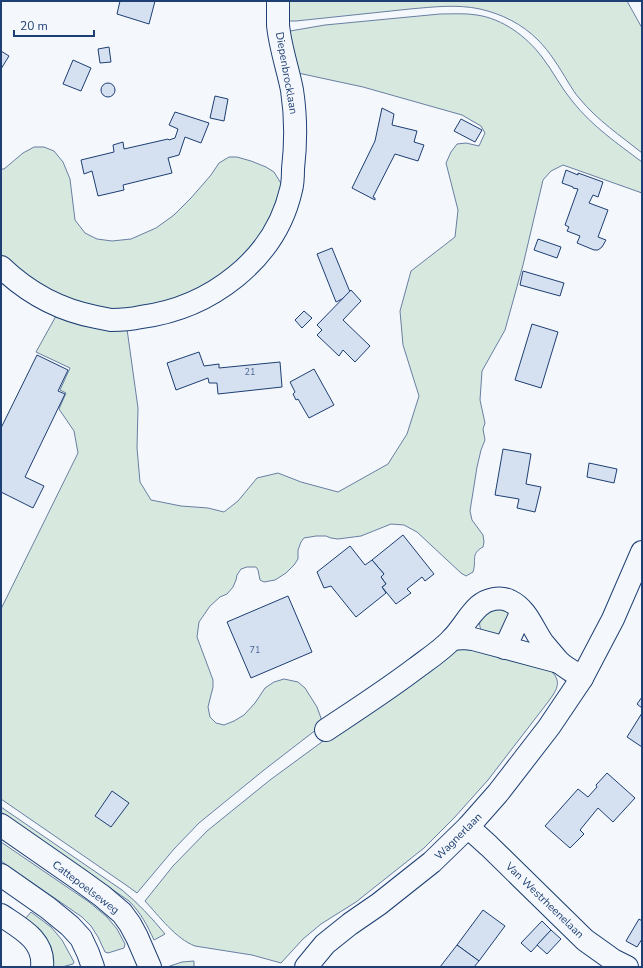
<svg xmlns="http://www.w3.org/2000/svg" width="643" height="968" viewBox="0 0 643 968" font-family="'Nunito Sans',sans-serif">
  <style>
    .green { fill: #d7e8df; stroke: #687fa3 }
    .building { fill: #d5e0f0; stroke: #1d3f73 }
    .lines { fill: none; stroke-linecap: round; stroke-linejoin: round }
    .minor-casing { stroke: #1d3f73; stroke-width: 24 }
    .tertiary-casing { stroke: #1d3f73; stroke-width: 24 }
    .minor { stroke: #f4f7fb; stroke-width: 22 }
    .tertiary { stroke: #f4f7fb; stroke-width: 22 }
    .labels { text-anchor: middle; stroke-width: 3; stroke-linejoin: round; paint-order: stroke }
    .number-label { font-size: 9px; fill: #4b6792 }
    .street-label { font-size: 11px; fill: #1d3f73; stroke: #f4f7fb }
  </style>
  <rect width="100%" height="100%" fill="#f4f7fb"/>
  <!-- green -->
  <g class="green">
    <path d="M287,1h340l15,27v125c-21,-17 -45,-33 -62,-54 -5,-5 -8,-11 -12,-17 -9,-15 -18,-30 -30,-42 -16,-16 -36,-26 -58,-31 -23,-5 -47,-2 -70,0 -38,4 -76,8 -114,12h-7z"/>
    <path d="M440,14c12,0 25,-1 37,1 26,4 49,21 65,42 11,14 19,31 31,45 19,24 45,42 69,60v31l-79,-28 -12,6 -8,9 -20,85 -18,65 -23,41 -2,29 5,23 -2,6 2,11 -4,10 -4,17 -7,44 2,9 11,15 1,7 -1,5c-13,7 -6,13 -10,25l-7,4 -5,-3 -44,-41 -13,-7 -13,-1 -30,12 -23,3 -7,-1 -5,-2h-10l-12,2 -3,4 -3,8v9l-4,6 -8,8 -11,7 -11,2 -4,-2 -2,-10 -2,-3h-9l-6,2 -4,6 -1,5 -3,7 -6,7 -7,3 -10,9 -11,16 -2,15 16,43v7l-5,20 2,10 6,6 8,2 10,-4 10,-6 11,-12 10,-15 9,-6 10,-3 14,3 7,6 12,19 4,11v8l-57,44 -65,53 -25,26 -37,44 -11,-8 -125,-86v-190l77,-156 -4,-22 -15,-22 7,-16 -6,-3 10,-22 -34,-16 20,-36 71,13 11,79 -1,40 3,34 11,18 30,6 27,2 16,4 14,-11 19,-23 21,-5 23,9 37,10 50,-28 19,-30 12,-38 -16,-51 -3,-34 11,-40 44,-34 3,-27 -12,-47 5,-11 6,-8 9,-1 13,3 6,-13 -4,-7 -19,-11 -99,-28 -65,-14 -7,-28 -1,-14 35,-6z"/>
    <polygon points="34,147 44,147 54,151 63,162 70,179 75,220 85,233 97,239 112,241 131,239 156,228 174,215 191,198 211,175 219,163 229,157 237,157 251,161 266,167 274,172 282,185 270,217 263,231 254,245 226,271 212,281 187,294 157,305 113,310 74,302 29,280 1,255 1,169 4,169 23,153"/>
    <path d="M494,608l16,3 -9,27 -19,-6c-3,-6 -3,-10 -1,-17z"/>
    <path d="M465,648l86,23c12,11 5,20 -3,31l-60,78 -34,38 -30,30 -68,54 -35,22 -18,15 -22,24 -29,-8 -57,-9c-19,-7 -36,-30 -50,-45l28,-35 34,-35 63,-51 60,-44 121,-86z"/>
    <path d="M1,807l121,83c16,13 30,28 43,44l-11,6c-7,-15 -13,-27 -25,-39l-128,-89z"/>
    <polygon points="1,842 89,902 107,917 117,929 125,944 124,948 108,953 105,952 98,937 91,926 82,917 1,861"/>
    <path d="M31,912l20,15 11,13 12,22 -1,2 -11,3h-9c2,-24 -11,-34 -28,-48z"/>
    <polygon points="194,961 194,967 167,967 182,962"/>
  </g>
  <!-- building -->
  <g class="building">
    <polygon points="120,1 155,1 149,24 117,14"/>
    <polygon points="109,47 111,62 100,63 98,49"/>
    <polygon points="1,51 9,56 1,69"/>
    <polygon points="73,60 91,68 81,91 63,84"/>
    <circle cx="108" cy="90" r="7"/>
    <polygon points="215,96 228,99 224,121 210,118"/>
    <polygon points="382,108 394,114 392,125 417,131 414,142 424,145 418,161 395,154 373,197 375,198 375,200 352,188 375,141"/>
    <polygon points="175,112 209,123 201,143 185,137 179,155 168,158 172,173 123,185 124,190 98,196 92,171 84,174 81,160 114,152 113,145 123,142 124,149 168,139 169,140 175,138 178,129 169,125"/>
    <polygon points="461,119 482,130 475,142 454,131"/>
    <polygon points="566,170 578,175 578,173 603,182 598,197 593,195 589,203 608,210 598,237 606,240 602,247 598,250 594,250 577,243 580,236 567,231 569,227 565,225 578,189 573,188 573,187 562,183"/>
    <polygon points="538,239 561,247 557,258 534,250"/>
    <polygon points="332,248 350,292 342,299 336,302 317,254"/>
    <polygon points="523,271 564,283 560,296 520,285"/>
    <polygon points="351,290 361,301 343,320 370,346 355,362 343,350 339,356 317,335 322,330 317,325"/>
    <polygon points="304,311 312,318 302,328 295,320"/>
    <polygon points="532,324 558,332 541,388 515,380"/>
    <polygon points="199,352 204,366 219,364 219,368 280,362 282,387 218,394 217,383 209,383 208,378 176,390 167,363"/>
    <polygon points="37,355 68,370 58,391 65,394 25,477 44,486 33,508 1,492 1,428"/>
    <polygon points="314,369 334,405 309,418 298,399 296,400 293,394 295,392 290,382"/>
    <polygon points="503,449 531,454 526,484 541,487 535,512 517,508 519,499 495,495"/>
    <polygon points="589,463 617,469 614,483 587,477"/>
    <polygon points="403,535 434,574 425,581 422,577 407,589 411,593 396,604 382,587 386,584 381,577 384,574 372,560"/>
    <polygon points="350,546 365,565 372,560 384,574 381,577 386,584 382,587 386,593 356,617 331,586 324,588 317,572"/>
    <polygon points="288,596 312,652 251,678 227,622"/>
    <polygon points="642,697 642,708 637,704"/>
    <polygon points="642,713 642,747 627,737"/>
    <polygon points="607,773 635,798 613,822 598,808 580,830 584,834 570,848 545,826 578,789 588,797 597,787 596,785"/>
    <polygon points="112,791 129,803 111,827 95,816"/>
    <polygon points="483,910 505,926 479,961 457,945"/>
    <polygon points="639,919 642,921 642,939 637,947 626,941"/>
    <polygon points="542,921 551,930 531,952 521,943"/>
    <polygon points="551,930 561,939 547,954 537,945"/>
    <polygon points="457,945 479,961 474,967 440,967"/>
  </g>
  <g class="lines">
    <defs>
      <g id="minor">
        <path d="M1,267c27,26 58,43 95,50 5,1 10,2 15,3 10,0 21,-1 30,-3 69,-9 134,-57 150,-127 2,-7 2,-14 2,-21 3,-26 3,-53 -1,-79 -4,-21 -12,-43 -14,-65 0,-8 0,-16 0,-24"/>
        <polyline points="452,639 464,638 473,639 559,662"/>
        <polyline points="505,648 522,611"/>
        <path d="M326,730c30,-20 61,-40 90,-62 12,-9 26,-18 36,-29 10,-10 16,-23 27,-33 8,-7 21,-10 31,-5 17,8 23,28 33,42 5,6 11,13 16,19 7,6 15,10 23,16"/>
        <polyline points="468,827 489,846 585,940 613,960 627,967"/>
        <path d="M1,915c19,13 44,25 41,52"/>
        <polyline points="306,967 325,944 350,924 379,904 432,862 468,827 498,793 549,727 582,678 613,619 642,552"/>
      </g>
      <g id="tertiary">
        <polyline points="1,825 80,880 102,896 122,913 130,924 137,937 150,967"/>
        <polyline points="1,875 48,908 70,926 81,938 88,953 93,967"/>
      </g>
    </defs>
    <!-- minor casing -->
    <use href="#minor" class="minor-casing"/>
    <!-- tertiary casing -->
    <use href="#tertiary" class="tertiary-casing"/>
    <!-- minor -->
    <use href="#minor" class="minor"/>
    <!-- tertiary -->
    <use href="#tertiary" class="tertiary"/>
  </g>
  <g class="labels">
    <!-- number labels -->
    <g class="number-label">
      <text x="250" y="375">21</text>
      <text x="255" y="653">71</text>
    </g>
    <!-- street labels -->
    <g class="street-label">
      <text transform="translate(287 73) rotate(80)" y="4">Diepenbrocklaan</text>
      <text transform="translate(458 836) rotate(-45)" y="4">Wagnerlaan</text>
      <text transform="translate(86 887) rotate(37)" y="4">Cattepoelseweg</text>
      <text transform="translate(545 900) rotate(44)" y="4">Van Westrheenelaan</text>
    </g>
  </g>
  <!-- border -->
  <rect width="643" height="968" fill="none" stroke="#1d3f73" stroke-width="4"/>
  <!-- scale -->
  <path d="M14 30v6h80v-6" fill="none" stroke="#1d3f73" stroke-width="2"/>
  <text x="20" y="30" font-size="12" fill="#1d3f73" stroke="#f4f7fb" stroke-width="3" paint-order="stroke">20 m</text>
</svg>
